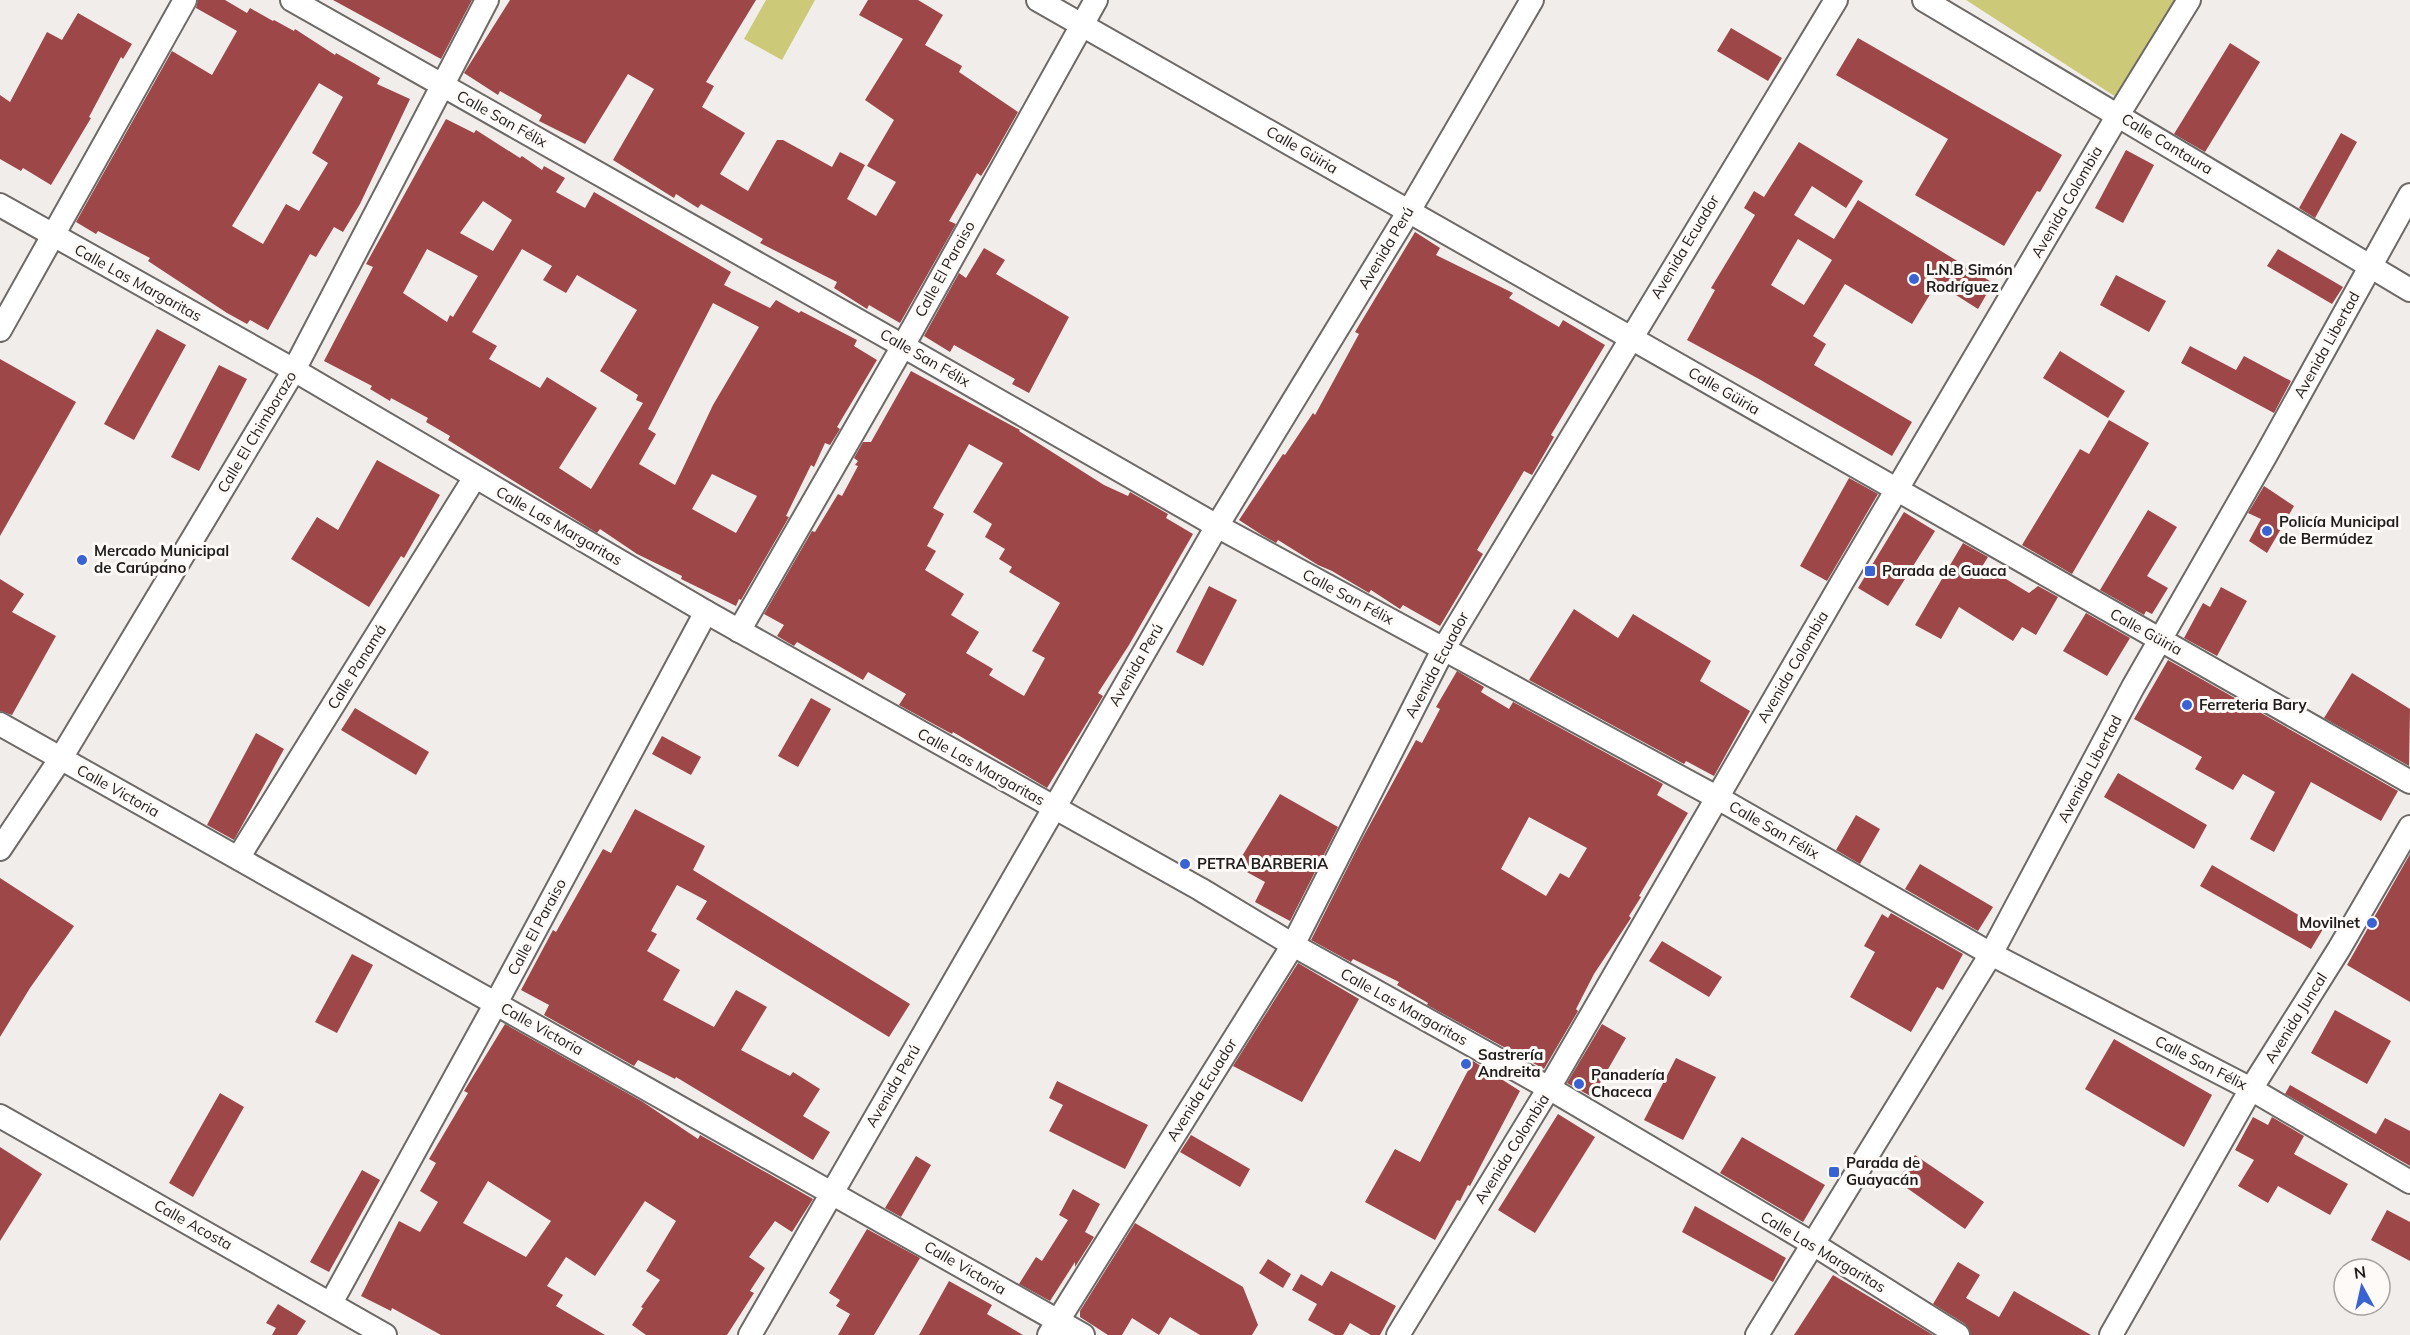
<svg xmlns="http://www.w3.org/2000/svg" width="2410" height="1335" viewBox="0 0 2410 1335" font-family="Mulish,sans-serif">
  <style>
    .green { fill: #ccca79 }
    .building { fill: #9e4749; fill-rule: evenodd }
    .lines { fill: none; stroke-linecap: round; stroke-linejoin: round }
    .minor-casing { stroke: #6d6967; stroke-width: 26 }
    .minor { stroke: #fff; stroke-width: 22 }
    .poi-dot { fill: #3963d3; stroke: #fefaf8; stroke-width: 2 }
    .labels { text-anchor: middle; stroke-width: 6; stroke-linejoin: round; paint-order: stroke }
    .street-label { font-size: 15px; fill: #1e1d1c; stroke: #fefaf8 }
    .poi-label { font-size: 15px; font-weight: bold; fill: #1e1d1c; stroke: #fefaf8; text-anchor: start }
  </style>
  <rect width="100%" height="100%" fill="#f1edeb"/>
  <!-- green -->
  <g class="green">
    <polygon points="766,0 815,0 782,60 744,39"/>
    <polygon points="1966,0 2174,0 2119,99"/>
  </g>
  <!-- building -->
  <g class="building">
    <path d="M198,0h27l22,13 3,-5 23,13 1,-1 20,11 1,-2 40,26 1,-2 44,25 -3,6 33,15 -50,105 -17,28 -9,-5 -18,30 -6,-3 -42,76 -18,-10 -3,4 -20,-11 -79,-52 2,-3 -52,-27 -2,3 -20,-12 96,-171 40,24 25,-44 -41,-23zM319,83l24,14 -31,56 16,10 -29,48 -13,-7 -23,40 -31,-18z"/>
    <polygon points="333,0 472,0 441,59"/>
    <polygon points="510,0 756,0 706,82 714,86 702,107 745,133 720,174 748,191 777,140 783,140 832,167 840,152 865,165 847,199 876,216 896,182 867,166 894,120 865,100 903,39 859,15 868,0 918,0 943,15 925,45 962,66 959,72 1018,112 988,165 981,176 977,173 949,221 956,224 900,323 869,305 867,309 834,288 837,282 760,243 763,239 701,204 698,208 676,194 674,198 613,160 654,89 628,74 585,144 539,121 542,115 500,91 498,95 464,73"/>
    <polygon points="78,13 132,44 123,59 121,57 89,117 91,118 51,185 23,168 21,171 0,159 0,95 10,102 47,32 62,40"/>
    <polygon points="1731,28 1782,58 1768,81 1717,51"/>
    <polygon points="1858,38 2062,155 2040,192 2037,191 2004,246 1915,195 1948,139 1836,75"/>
    <polygon points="2230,43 2260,62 2205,152 2174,134"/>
    <path d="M446,119l28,14 2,-3 44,28 2,-2 20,14 2,-4 21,12 -9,14 29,16 9,-16 137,80 -7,13 46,23 6,-8 23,13 2,-2 56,29 -3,6 23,14 -40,67 3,2 -10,16 -5,-2 -11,24 -3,-2 -25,51 3,1 -48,83 -2,-1 -3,7 -55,-27 1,-3 -45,-22 -37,-25 -3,4 -24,-15 -125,-78 2,-4 -24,-14 2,-4 -37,-20 -1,3 -20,-12 2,-3 -48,-25 49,-94 -7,-3zM483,201l29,19 -19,31 -33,-18zM427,249l51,27 -25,41 -3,-2 -3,7 -44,-29zM522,249l30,17 -9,14 23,13 11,-18 60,35 -37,61 38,24 -2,5 7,3 -52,86 -32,-21 38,-60 -50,-31 -7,11 -51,-29 8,-13 -25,-14zM713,303l46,24 -46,78 -38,80 -36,-21 17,-30 -8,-5zM712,474l45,22 -21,37 -44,-24z"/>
    <polygon points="2341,133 2357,142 2315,218 2299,208"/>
    <path d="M1799,142l64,39 -17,27 -34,-22 -18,29 40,24 24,-39 135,83 -15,26 -41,-26 -25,41 -67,-40 -32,52 13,8 -12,21 98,57 -20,34 -133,-77 -72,-39 28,-50 -4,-2 44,-73 -11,-7 10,-17 10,6zM1798,239l34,21 -28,45 -33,-20z"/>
    <polygon points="2126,150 2154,165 2123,223 2095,208"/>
    <polygon points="1415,232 1440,248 1436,255 1513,293 1509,298 1559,327 1563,320 1605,345 1551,435 1554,437 1532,475 1524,471 1477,550 1483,554 1440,626 1403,605 1400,609 1371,590 1369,593 1332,571 1318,565 1278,540 1276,543 1262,535 1239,520 1283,454 1285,455 1313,413 1315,415 1359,334 1355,332"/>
    <polygon points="984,248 1005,260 996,274 1069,317 1029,393 1012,384 1015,379 954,345 950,352 924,336 959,273 966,278"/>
    <polygon points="2278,249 2343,287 2332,304 2267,266"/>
    <polygon points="2116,275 2166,301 2149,332 2100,305"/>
    <polygon points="157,329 186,345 134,440 104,424"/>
    <polygon points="2190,346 2236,370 2244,356 2291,381 2274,413 2181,363"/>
    <polygon points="2060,351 2125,391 2108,418 2043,378"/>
    <polygon points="0,359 76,402 0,536"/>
    <polygon points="219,365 247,379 199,471 171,457"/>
    <path d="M911,371l109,59 -1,1 85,54 24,11 2,-4 38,22 -2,4 27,16 -64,111 -31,48 5,3 -56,92 -94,-56 -1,2 -53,-29 7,-11 -38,-22 -5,8 -66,-38 -3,4 -17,-10 7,-11 -20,-11 48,-83 3,1 23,-38 4,2 16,-30 -3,-1 3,-4 -4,-3 9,-16h8zM969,444l34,19 -30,49 19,12 -7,13 20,12 -6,10 13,8 -3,5 51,31 -28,48 13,7 -21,38 -35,-21 4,-6 -27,-16 13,-21 -28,-17 13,-21 -39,-24 11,-19 -9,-5 17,-32 -11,-6z"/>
    <polygon points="2109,420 2149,443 2072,574 2022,545 2080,449 2089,454"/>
    <polygon points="377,460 440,495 404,558 401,556 369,607 291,559 317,517 338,530"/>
    <polygon points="1849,478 1878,494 1827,581 1800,566"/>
    <polygon points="2264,486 2294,506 2267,553 2249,541 2261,519 2248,513"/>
    <polygon points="2148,510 2177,527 2147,576 2168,588 2152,614 2146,611 2144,615 2100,590"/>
    <polygon points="1904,512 1935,531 1888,606 1858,588"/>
    <polygon points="1963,543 1988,557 1983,565 2029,593 2038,586 2058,597 2036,635 2022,627 2013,641 1959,607 1941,639 1915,625"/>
    <polygon points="0,579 24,594 12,612 56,636 12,715 0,711"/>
    <polygon points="1209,586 1237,600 1203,666 1176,652"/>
    <polygon points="2221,587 2247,601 2217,656 2184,638 2203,603 2210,607"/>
    <polygon points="1574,609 1618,638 1633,614 1711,661 1700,681 1750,711 1714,776 1686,761 1684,764 1529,680"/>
    <polygon points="2086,613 2130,638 2107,676 2063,651"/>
    <polygon points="2168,660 2398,791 2381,821 2311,782 2274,852 2250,839 2275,792 2243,774 2233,790 2195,769 2202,757 2134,719"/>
    <path d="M1457,671l27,16 -3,5 28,17 4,-7 150,82 -6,11 31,18 -49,83 2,1 -12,19 2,2 -37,56 -18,35 2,2 -34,58 -117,-64 1,-2 -31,-18 2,-3 -46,-23 -2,3 -40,-22 51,-101 54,-99 6,3 18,-34 -4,-2zM1529,817l58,31 -18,30 -9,-5 -14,23 -45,-27z"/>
    <polygon points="2352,673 2410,709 2409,766 2324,718"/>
    <polygon points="811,698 831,709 798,767 778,756"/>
    <polygon points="355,708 429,752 416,775 341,730"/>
    <polygon points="256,733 284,749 234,840 207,825"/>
    <polygon points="662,736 701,757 691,775 652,754"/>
    <polygon points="2118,773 2207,825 2194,849 2104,797"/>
    <polygon points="1280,794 1338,827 1290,921 1255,902 1265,882 1236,866"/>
    <polygon points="635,809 705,846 693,870 910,1004 889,1037 696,919 707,901 677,885 651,931 657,934 647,951 680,970 663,1000 714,1027 736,990 767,1007 741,1050 790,1076 793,1072 820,1089 803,1116 830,1132 813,1160 676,1077 675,1079 638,1060 634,1066 544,1015 549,1005 521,990 553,930 556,932 603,849 611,853"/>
    <polygon points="1856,815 1880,829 1860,864 1836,850"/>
    <polygon points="2410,854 2410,1002 2347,965"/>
    <polygon points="1920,864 1993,907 1978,931 1905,889"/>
    <polygon points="2212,865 2323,929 2311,949 2200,886"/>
    <polygon points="0,878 74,926 30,988 0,1037"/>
    <polygon points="1891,913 1963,954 1943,990 1937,987 1911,1032 1850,997 1875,952 1864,946 1882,914 1888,918"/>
    <polygon points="1662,941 1722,977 1709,997 1649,961"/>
    <polygon points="352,954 373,965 337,1033 315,1022"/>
    <polygon points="1298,963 1359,999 1302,1102 1233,1066"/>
    <polygon points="2335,1010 2391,1041 2367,1084 2311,1053"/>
    <path d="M505,1024l138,78 55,37 2,-4 113,64 -21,33 -17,-11 -26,36 16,11 -15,23 4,2 -27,42h-81l-14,-10 11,-17 -2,-1 19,-27 -14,-9 30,-50 -31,-20 -50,75 -29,-19 -19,29 16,9 -7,11 49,29h-164l-49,-27 -1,3 -30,-15 38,-75 21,11 18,-30 -18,-11 16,-28 -7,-4 39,-66 -4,-2zM488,1181l63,40 -25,36 -63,-34z"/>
    <polygon points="1602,1024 1626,1038 1592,1097 1567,1083"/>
    <polygon points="2114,1039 2212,1095 2184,1147 2085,1089"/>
    <polygon points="1676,1058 1716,1077 1683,1140 1644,1120"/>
    <polygon points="1473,1061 1520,1091 1470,1186 1468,1185 1460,1201 1457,1200 1435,1240 1365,1202 1395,1149 1420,1162"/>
    <polygon points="1057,1081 1148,1125 1125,1169 1049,1131 1063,1105 1049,1098"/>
    <polygon points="2290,1085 2376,1134 2385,1118 2410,1131 2410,1166 2285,1094"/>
    <polygon points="220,1093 244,1107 193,1197 169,1183"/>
    <polygon points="1558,1114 1595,1137 1535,1233 1498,1210"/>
    <polygon points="2253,1117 2268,1125 2272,1117 2304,1136 2294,1154 2348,1184 2330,1215 2278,1186 2268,1203 2238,1186 2254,1160 2235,1150"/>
    <polygon points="1191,1135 1250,1169 1240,1187 1180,1152"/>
    <polygon points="1742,1137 1825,1185 1803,1222 1720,1173"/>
    <polygon points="0,1147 42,1174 0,1241"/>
    <polygon points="1915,1155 1984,1202 1965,1229 1897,1181"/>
    <polygon points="916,1156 931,1165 901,1217 885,1208"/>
    <polygon points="362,1170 380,1180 329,1272 310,1262"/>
    <polygon points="1073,1189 1100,1204 1085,1232 1094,1237 1075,1267 1075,1262 1050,1301 1019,1284 1036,1257 1042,1261 1068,1220 1059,1215"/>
    <polygon points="1695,1206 1786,1258 1773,1282 1682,1232"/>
    <polygon points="2387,1210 2410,1222 2410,1261 2371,1240"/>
    <polygon points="1135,1223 1243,1287 1258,1325 1252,1335 1200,1335 1170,1317 1159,1335 1132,1318 1122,1335 1108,1335 1080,1317 1080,1311"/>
    <polygon points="867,1229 920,1258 874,1335 838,1335 850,1314 836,1306 840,1300 829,1293"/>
    <polygon points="1268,1259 1291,1274 1283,1288 1259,1273"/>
    <polygon points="1958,1262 1980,1275 1966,1298 1999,1317 2014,1291 2091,1335 1971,1335 1965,1324 1933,1304"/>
    <polygon points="1331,1271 1396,1306 1380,1335 1371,1335 1350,1323 1343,1335 1335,1335 1308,1320 1317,1304 1292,1290 1301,1274 1322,1286"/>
    <polygon points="1833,1275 1920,1327 1933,1335 1794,1335"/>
    <polygon points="949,1281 992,1305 987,1314 1023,1335 919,1335"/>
    <polygon points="278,1304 306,1321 297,1335 272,1335 276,1328 266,1323"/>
  </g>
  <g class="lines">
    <defs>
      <g id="minor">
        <polyline points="292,0 903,346 1217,526 1718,798 1991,954 2251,1089 2410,1182"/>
        <polyline points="1038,0 2410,782"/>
        <polyline points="1924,0 2410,290"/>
        <polyline points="0,205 294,370 706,612 1200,889 1293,945 1549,1088 1813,1244 1958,1335"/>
        <polyline points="0,330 185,0"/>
        <polyline points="739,631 903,346 1096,0"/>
        <polyline points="0,724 1083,1335"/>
        <polyline points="0,849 61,758 294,370 487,0"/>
        <polyline points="238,858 475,477"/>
        <polyline points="0,1116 385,1335"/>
        <polyline points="331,1303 496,1003 706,612"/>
        <polyline points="750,1335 1217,526 1409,211 1532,0"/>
        <polyline points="1049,1335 1293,945 1444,648 1836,0"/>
        <polyline points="1398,1335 1549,1088 1841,584 2118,115 2189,0"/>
        <polyline points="1757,1335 1991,954 2133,687 2266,455 2410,195"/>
        <polyline points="2111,1335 2251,1089 2339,949 2410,827"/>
      </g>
    </defs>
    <!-- minor casing -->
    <use href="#minor" class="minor-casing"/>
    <!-- minor -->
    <use href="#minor" class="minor"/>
  </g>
  <!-- markers -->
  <g class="poi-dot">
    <circle cx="1914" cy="279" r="6"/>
    <circle cx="2267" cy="531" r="6"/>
    <circle cx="82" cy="560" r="6"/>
    <rect x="1864" y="565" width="12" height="12" rx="3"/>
    <circle cx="2187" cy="705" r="6"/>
    <circle cx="1185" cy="864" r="6"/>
    <circle cx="2372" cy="923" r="6"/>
    <circle cx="1466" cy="1064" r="6"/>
    <circle cx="1579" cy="1084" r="6"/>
    <rect x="1828" y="1166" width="12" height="12" rx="3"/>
  </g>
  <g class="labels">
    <!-- street labels -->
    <g class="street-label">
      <text transform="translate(502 119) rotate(29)" y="5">Calle San Félix</text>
      <text transform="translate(2167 144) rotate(31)" y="5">Calle Cantaura</text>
      <text transform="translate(1302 150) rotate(30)" y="5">Calle Güiria</text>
      <text transform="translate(2067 202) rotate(-60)" y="5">Avenida Colombia</text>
      <text transform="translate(1685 247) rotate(-59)" y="5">Avenida Ecuador</text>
      <text transform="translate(1386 248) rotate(-59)" y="5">Avenida Perú</text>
      <text transform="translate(945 269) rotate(-61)" y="5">Calle El Paraiso</text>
      <text transform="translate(138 283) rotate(29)" y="5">Calle Las Margaritas</text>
      <text transform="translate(2327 345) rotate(-61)" y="5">Avenida Libertad</text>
      <text transform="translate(925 358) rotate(30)" y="5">Calle San Félix</text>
      <text transform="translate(1724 391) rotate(30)" y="5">Calle Güiria</text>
      <text transform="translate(257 432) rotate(-59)" y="5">Calle El Chimborazo</text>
      <text transform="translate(559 526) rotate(30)" y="5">Calle Las Margaritas</text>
      <text transform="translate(1348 597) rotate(28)" y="5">Calle San Félix</text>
      <text transform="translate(2146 632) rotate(29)" y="5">Calle Güiria</text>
      <text transform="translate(1136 665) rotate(-60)" y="5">Avenida Perú</text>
      <text transform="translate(1437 665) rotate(-62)" y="5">Avenida Ecuador</text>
      <text transform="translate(357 667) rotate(-58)" y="5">Calle Panamá</text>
      <text transform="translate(1793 667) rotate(-60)" y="5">Avenida Colombia</text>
      <text transform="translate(981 767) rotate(29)" y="5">Calle Las Margaritas</text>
      <text transform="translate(2090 769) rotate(-62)" y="5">Avenida Libertad</text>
      <text transform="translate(118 791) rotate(29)" y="5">Calle Victoria</text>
      <text transform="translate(1774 830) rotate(30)" y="5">Calle San Félix</text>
      <text transform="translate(537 927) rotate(-62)" y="5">Calle El Paraiso</text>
      <text transform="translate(1404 1007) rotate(29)" y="5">Calle Las Margaritas</text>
      <text transform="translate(2296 1018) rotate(-58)" y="5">Avenida Juncal</text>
      <text transform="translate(542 1029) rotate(29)" y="5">Calle Victoria</text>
      <text transform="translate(2201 1063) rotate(27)" y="5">Calle San Félix</text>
      <text transform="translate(893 1086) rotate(-60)" y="5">Avenida Perú</text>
      <text transform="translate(1202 1090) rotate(-58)" y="5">Avenida Ecuador</text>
      <text transform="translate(1512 1149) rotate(-58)" y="5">Avenida Colombia</text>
      <text transform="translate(193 1225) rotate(29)" y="5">Calle Acosta</text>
      <text transform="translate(1823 1252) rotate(31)" y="5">Calle Las Margaritas</text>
      <text transform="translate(965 1268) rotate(30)" y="5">Calle Victoria</text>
    </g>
    <!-- poi labels -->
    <g class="poi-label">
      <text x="1926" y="275">L.N.B Simón<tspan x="1926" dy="17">Rodríguez</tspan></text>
      <text x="2279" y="527">Policía Municipal<tspan x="2279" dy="17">de Bermúdez</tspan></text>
      <text x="94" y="556">Mercado Municipal<tspan x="94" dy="17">de Carúpano</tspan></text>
      <text x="1882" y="576">Parada de Guaca</text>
      <text x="2199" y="710">Ferreteria Bary</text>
      <text x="1197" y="869">PETRA BARBERIA</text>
      <text x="2360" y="928" text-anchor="end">Movilnet</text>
      <text x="1478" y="1060">Sastrería<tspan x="1478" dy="17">Andreita</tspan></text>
      <text x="1591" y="1080">Panadería<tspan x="1591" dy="17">Chaceca</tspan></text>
      <text x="1846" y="1168">Parada de<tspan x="1846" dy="17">Guayacán</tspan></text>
    </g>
  </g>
  <!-- north arrow -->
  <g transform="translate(2362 1287) rotate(352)"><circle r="28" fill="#fefaf8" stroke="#a4a2a0" stroke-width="1.5"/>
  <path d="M0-4.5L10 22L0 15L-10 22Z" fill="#3963d3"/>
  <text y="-9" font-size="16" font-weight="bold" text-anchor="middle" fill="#1e1d1c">N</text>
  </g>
</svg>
